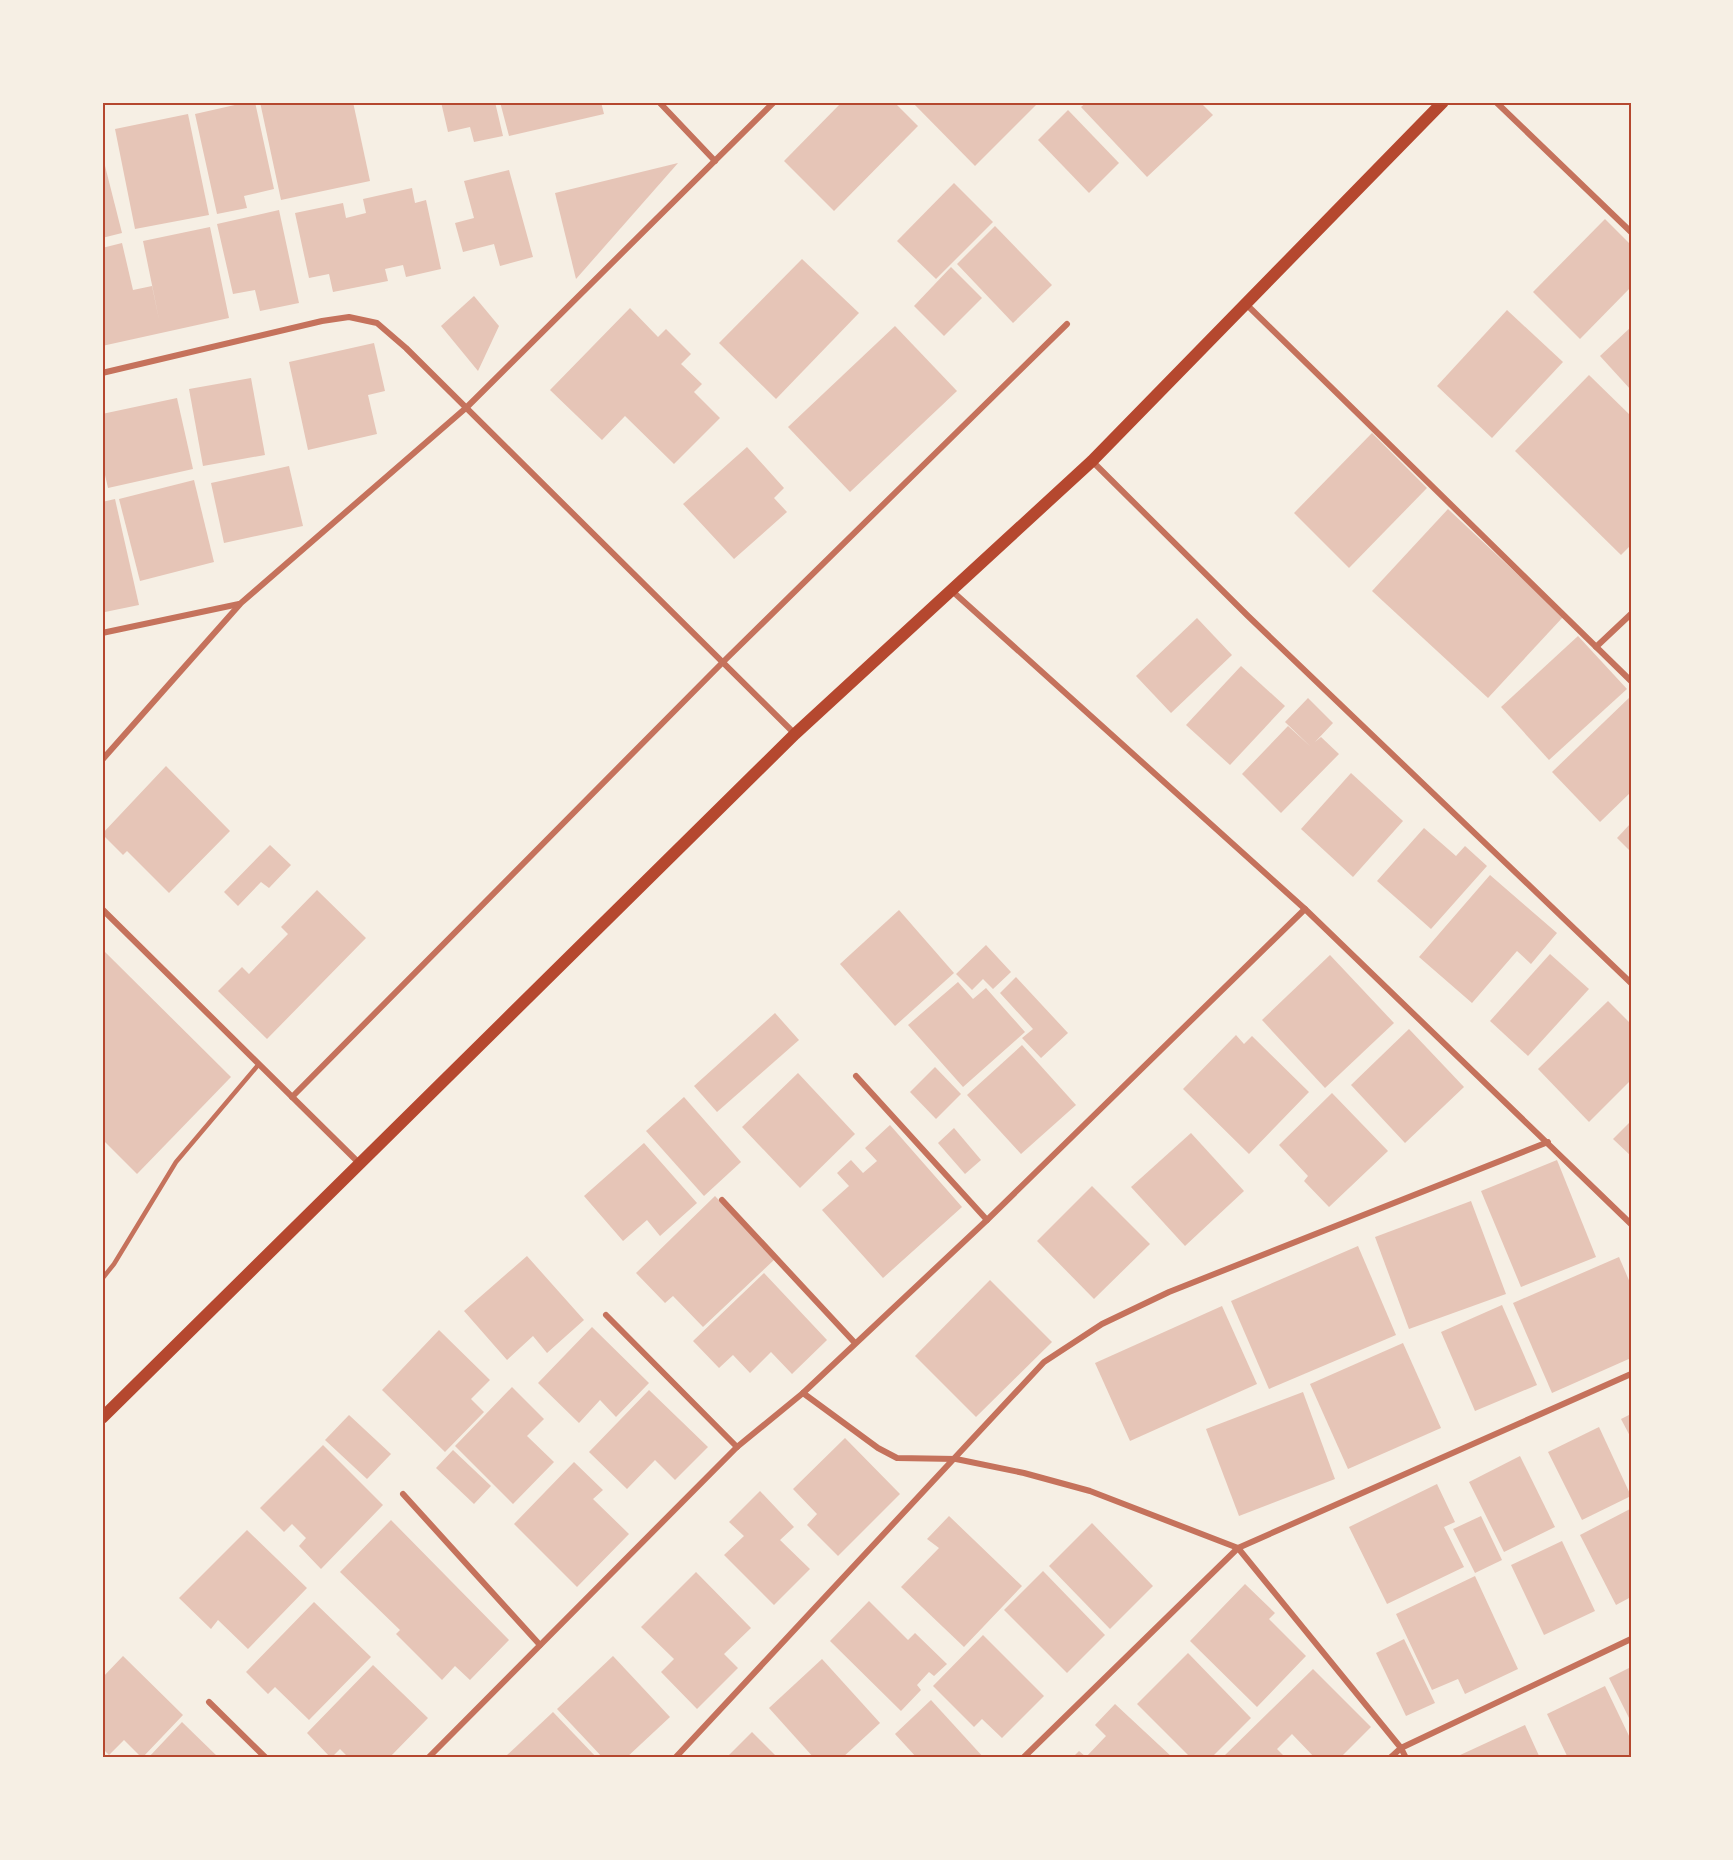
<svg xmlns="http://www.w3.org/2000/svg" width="1733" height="1860" viewBox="0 0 1733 1860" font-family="'IBM Plex Sans',sans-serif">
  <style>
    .building { fill: #e6c5b7 }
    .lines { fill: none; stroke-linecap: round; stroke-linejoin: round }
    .service { stroke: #c5725c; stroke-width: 4.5 }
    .minor { stroke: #c5725c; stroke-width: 6 }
    .secondary { stroke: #b5482f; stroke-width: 12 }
    .neatline { fill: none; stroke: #b5482f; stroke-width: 2 }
  </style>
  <rect width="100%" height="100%" fill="#f6efe4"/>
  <!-- building -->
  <g class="building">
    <polygon points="248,102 255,102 274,189 244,196 247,208 217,214 195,114"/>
    <polygon points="260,102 353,102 370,181 281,200"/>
    <polygon points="441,102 495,102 503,136 474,142 470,127 448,132"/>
    <polygon points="500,102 601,102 604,114 509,136"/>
    <polygon points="842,102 894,102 918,126 834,211 784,161"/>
    <polygon points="912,102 1033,102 1036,105 975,166"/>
    <polygon points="1087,102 1200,102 1213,115 1147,177 1081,107"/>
    <polygon points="1068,110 1119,163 1089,193 1038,140"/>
    <polygon points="188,114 209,215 135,229 115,129"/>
    <polygon points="102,154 122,233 102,238"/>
    <polygon points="678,163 576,279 555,193"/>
    <polygon points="509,170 533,257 500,266 494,244 463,252 455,223 474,218 464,181"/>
    <polygon points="954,183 993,222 936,279 897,241"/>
    <polygon points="412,188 415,203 426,200 441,269 406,277 403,265 385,269 388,281 333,292 329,274 309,278 295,213 343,203 346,218 366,213 363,199"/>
    <polygon points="279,210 299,303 260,311 255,290 233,294 217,224"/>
    <polygon points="1605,219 1631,245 1631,287 1580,339 1533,292"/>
    <polygon points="995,226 1052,285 1013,323 957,264"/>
    <polygon points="210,227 229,318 102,346 102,248 122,243 133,290 152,286 160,324 143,241"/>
    <polygon points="802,259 859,313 776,399 719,343"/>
    <polygon points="951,267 982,298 944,336 914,306"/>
    <polygon points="474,296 499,326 478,371 441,326"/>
    <polygon points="630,308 658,337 666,329 691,354 681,364 702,384 694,392 720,418 674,464 625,416 602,440 550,390"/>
    <polygon points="1507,310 1563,362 1492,438 1437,386"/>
    <polygon points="895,326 957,391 850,492 788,427"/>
    <polygon points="1631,327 1631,390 1600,356"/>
    <polygon points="374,343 385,391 368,395 377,434 308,450 289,362"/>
    <polygon points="1589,375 1631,416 1631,545 1621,555 1515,451"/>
    <polygon points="251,378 265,455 203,466 189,389"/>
    <polygon points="177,398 193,469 108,488 102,462 102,414"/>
    <polygon points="1372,433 1427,488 1349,568 1294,513"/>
    <polygon points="747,447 784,488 774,498 787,512 734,559 683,504"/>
    <polygon points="289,466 303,526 224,543 211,483"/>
    <polygon points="194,480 214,562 140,581 119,499"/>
    <polygon points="115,499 139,605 105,612 102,599 102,502"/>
    <polygon points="1448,509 1563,617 1488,698 1372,591"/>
    <polygon points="1197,618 1232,655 1171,713 1136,676"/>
    <polygon points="1578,636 1627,689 1549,760 1501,707"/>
    <polygon points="1241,666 1285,706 1230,765 1186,725"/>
    <polygon points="1631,696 1631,792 1600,822 1552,772"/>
    <polygon points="1308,698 1333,723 1315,742 1321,737 1339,754 1281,813 1242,774 1288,726 1311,747 1285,722"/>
    <polygon points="166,766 230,831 169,893 127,851 123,855 102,834"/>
    <polygon points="1351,773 1403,821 1353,877 1301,829"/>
    <polygon points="1631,823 1631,852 1617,838"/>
    <polygon points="1424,828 1456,856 1465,846 1487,866 1431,929 1377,881"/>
    <polygon points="270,845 291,865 269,888 261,882 238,906 224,892"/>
    <polygon points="1490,875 1557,933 1531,964 1517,951 1472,1003 1419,957"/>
    <polygon points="317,890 366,938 267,1039 218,991 242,967 249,974 288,934 281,927"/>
    <polygon points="899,910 954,973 895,1026 840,964"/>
    <polygon points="986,945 1011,972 993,989 983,979 972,990 956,974"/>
    <polygon points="102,949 231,1077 137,1174 102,1139"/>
    <polygon points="1550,954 1589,989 1528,1056 1490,1021"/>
    <polygon points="1330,955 1394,1023 1325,1088 1262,1020"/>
    <polygon points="1016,977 1068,1033 1041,1058 1022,1038 1033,1029 1000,993"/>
    <polygon points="958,982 973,999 986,988 1025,1032 963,1087 908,1025"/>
    <polygon points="1608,1001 1631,1024 1631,1080 1589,1122 1538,1069"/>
    <polygon points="775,1013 799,1040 717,1112 694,1086"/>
    <polygon points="1409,1029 1464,1087 1405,1143 1351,1085"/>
    <polygon points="1236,1035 1244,1044 1252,1036 1309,1092 1249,1154 1183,1089"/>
    <polygon points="1022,1045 1076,1105 1021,1154 967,1095"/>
    <polygon points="935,1067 961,1094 936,1119 910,1092"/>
    <polygon points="798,1073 855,1134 800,1188 742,1127"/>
    <polygon points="1332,1093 1388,1151 1329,1207 1304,1181 1308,1176 1279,1145"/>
    <polygon points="684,1097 741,1162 704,1196 646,1131"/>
    <polygon points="1631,1121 1631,1156 1613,1139"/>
    <polygon points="890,1125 962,1207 883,1278 822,1210 849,1186 837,1173 851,1160 863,1173 877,1161 865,1148"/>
    <polygon points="954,1128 981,1160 965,1174 938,1143"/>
    <polygon points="1191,1133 1244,1191 1185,1246 1131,1187"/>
    <polygon points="644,1143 697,1203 660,1236 647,1220 623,1241 584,1196"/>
    <polygon points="1557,1160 1596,1257 1521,1287 1481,1191"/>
    <polygon points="1092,1186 1150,1244 1094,1299 1037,1241"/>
    <polygon points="715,1196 775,1259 703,1327 673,1296 665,1303 636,1273"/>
    <polygon points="1471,1201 1506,1294 1409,1329 1375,1237"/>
    <polygon points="1358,1246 1396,1335 1269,1389 1231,1301"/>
    <polygon points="527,1256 584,1320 547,1353 533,1336 507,1360 464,1311"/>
    <polygon points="1619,1257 1631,1285 1631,1358 1552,1393 1513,1303"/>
    <polygon points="764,1273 827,1340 792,1374 771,1352 750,1373 733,1355 719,1368 693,1341"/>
    <polygon points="990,1280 1052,1342 976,1417 915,1356"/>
    <polygon points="1502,1305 1537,1385 1475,1411 1441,1332"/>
    <polygon points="1222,1306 1257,1384 1130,1441 1095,1363"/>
    <polygon points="592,1327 649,1383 616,1417 600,1400 579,1423 538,1383"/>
    <polygon points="439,1330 490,1380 471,1399 484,1412 445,1452 382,1390"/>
    <polygon points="1403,1343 1441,1428 1348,1469 1310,1384"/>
    <polygon points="512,1387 544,1419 527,1436 554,1462 513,1504 455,1446"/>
    <polygon points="649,1390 708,1447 675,1480 655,1460 627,1489 589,1452"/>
    <polygon points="1303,1392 1335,1479 1239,1516 1206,1429"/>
    <polygon points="1631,1414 1631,1438 1621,1419"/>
    <polygon points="349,1415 391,1454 367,1479 325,1440"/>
    <polygon points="1599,1427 1631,1496 1582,1520 1548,1452"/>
    <polygon points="845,1438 900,1494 838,1556 807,1525 817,1514 793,1489"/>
    <polygon points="323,1445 383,1505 321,1569 299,1546 306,1538 292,1524 284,1532 260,1508"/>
    <polygon points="453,1450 491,1486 474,1504 436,1468"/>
    <polygon points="1520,1456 1555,1527 1504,1552 1469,1482"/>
    <polygon points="574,1462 603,1490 593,1499 629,1534 577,1587 514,1524"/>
    <polygon points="1437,1484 1455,1522 1444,1527 1464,1567 1387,1604 1349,1527"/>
    <polygon points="760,1491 794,1527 780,1540 810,1569 774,1605 724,1555 744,1536 729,1522"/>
    <polygon points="1630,1509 1631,1597 1616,1605 1580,1535"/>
    <polygon points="949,1516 1022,1586 964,1647 901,1587 939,1548 927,1539"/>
    <polygon points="1481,1516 1502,1560 1475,1573 1453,1529"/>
    <polygon points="391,1520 509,1640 470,1680 455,1666 442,1680 396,1634 400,1630 340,1572"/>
    <polygon points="1092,1523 1153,1586 1110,1629 1049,1566"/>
    <polygon points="247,1530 307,1588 248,1649 218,1620 211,1629 179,1598"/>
    <polygon points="1562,1541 1595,1611 1544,1635 1511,1565"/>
    <polygon points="1043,1571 1105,1635 1067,1673 1004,1610"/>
    <polygon points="696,1572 751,1628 724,1654 738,1668 697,1709 661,1672 674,1659 641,1627"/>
    <polygon points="1475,1576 1518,1669 1465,1694 1458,1679 1432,1690 1396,1614"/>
    <polygon points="1245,1584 1275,1613 1269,1619 1306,1656 1257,1707 1190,1641"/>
    <polygon points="869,1601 908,1640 915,1633 947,1664 934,1676 929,1672 917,1685 921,1690 901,1711 830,1641"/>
    <polygon points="314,1602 371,1657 309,1720 275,1687 268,1694 246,1672"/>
    <polygon points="983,1635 1044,1696 1002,1738 982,1719 974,1727 933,1686"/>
    <polygon points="1404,1639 1435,1703 1406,1716 1376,1653"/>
    <polygon points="1188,1653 1251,1718 1211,1758 1191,1758 1137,1704"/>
    <polygon points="123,1656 183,1715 142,1758 124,1740 109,1755 102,1748 102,1678"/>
    <polygon points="613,1656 670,1717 626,1758 603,1758 557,1709"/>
    <polygon points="822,1659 880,1723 842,1758 814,1758 769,1708"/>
    <polygon points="373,1665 428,1718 389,1758 349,1758 340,1749 331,1758 307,1733"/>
    <polygon points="1631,1667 1631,1722 1609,1678"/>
    <polygon points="1313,1669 1371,1727 1340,1758 1315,1758 1292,1734 1277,1749 1286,1758 1222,1758"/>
    <polygon points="1605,1686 1631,1740 1631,1758 1568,1758 1547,1714"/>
    <polygon points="931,1700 984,1758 917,1758 895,1734"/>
    <polygon points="1115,1704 1173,1758 1072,1758 1079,1751 1086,1757 1106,1736 1095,1725"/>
    <polygon points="553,1712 597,1758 507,1758 506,1756"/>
    <polygon points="182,1722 219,1758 148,1758"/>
    <polygon points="1525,1725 1540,1758 1460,1758 1458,1756"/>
    <polygon points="752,1732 778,1758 726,1758"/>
  </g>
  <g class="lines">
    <!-- service -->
    <polyline class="service" points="102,1279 114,1264 176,1162 259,1064"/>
    <!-- minor -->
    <g class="minor">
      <polyline points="659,102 715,161"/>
      <polyline points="1496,102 1631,232"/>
      <polyline points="1247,305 1631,681"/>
      <polyline points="102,373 322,321 349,317 377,323 406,348 795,734"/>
      <polyline points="1092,461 1248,616 1631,983"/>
      <polyline points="951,590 1305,909 1631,1224"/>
      <polyline points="102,633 239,604"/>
      <polyline points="1596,647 1631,614"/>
      <polyline points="102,760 241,603 467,407 774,102"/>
      <polyline points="102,909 360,1164"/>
      <polyline points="856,1076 987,1220"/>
      <polyline points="292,1097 722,663 1067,324"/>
      <polyline points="722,1200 855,1343"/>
      <polyline points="606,1315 737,1447"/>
      <polyline points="803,1393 878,1448 897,1458 956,1459 1024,1473 1090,1491 1238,1548 1401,1748 1406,1758"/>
      <polyline points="403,1494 540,1645"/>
      <polyline points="209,1702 266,1758"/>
      <polyline points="428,1758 737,1447 803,1393 987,1220 1305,909"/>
      <polyline points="675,1758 1044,1362 1102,1324 1169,1292 1548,1142"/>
      <polyline points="1023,1758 1238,1548 1631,1374"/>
      <polyline points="1390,1758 1401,1748 1631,1639"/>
    </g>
    <!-- secondary -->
    <polyline class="secondary" points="102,1418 795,734 1092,461 1443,102"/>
  </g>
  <!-- border -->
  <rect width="1733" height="1860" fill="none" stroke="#f6efe4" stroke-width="207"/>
  <rect x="104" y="104" width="1526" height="1652" class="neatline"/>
</svg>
